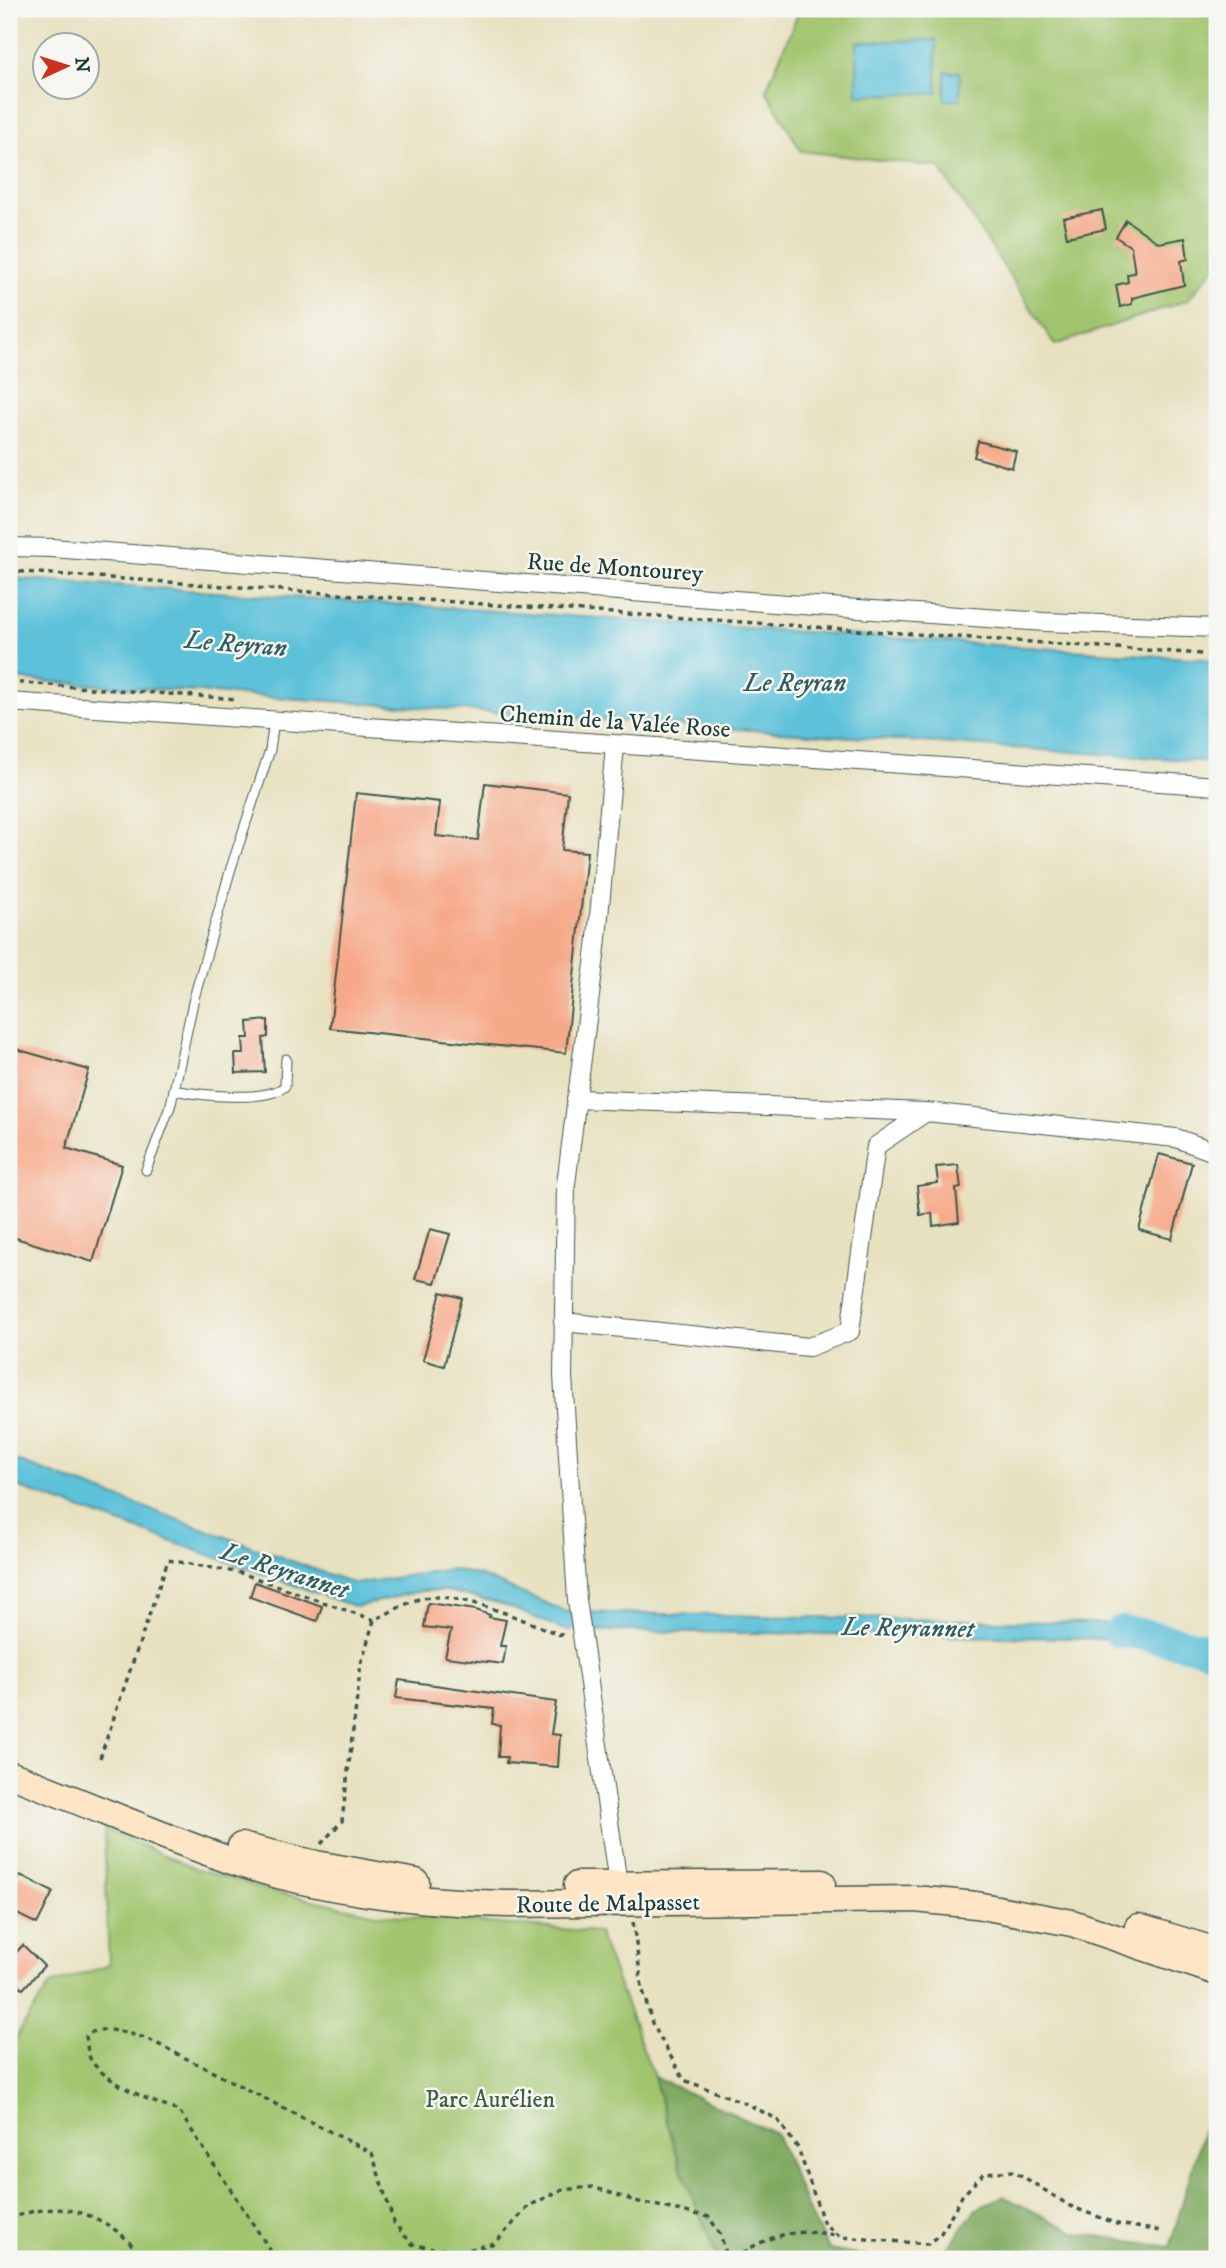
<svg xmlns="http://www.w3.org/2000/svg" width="1226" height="2268" viewBox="0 0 1226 2268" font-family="'IM FELL DW Pica',serif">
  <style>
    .green { fill: #a1c56e; stroke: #608151; stroke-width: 2 }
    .forest { fill: #80aa61; stroke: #50744a; stroke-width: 2 }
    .water { fill: #5cc1d9; stroke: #3e7f86; stroke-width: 2 }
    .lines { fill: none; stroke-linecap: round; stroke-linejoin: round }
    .river { stroke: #5cc1d9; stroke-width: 32 }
    .building { fill: #f6a988 }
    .lane-casing { stroke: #3d5649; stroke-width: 11 }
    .street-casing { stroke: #3d5649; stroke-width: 20 }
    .secondary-casing { stroke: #3d5649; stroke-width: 29 }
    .path { stroke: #3d5649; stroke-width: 3.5; stroke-dasharray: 5 5; stroke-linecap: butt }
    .lane { stroke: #fff; stroke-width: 9 }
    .street { stroke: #fff; stroke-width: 18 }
    .secondary { stroke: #fde5c5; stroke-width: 26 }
    .labels { text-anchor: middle; stroke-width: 5; stroke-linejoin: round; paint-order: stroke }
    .street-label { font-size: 24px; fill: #1f3d34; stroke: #f6f6f2 }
    .park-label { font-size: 24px; fill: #405f42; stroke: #f6f6f2 }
    .water-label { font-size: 26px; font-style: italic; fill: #2e5e5d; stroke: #f6f6f2 }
  </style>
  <rect width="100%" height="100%" fill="#f6f6f2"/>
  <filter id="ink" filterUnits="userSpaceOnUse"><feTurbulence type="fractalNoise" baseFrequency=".0143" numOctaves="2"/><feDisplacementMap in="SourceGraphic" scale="14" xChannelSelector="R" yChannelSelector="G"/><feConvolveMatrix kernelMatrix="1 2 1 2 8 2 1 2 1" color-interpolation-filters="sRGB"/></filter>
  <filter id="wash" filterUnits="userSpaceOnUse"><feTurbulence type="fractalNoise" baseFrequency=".00686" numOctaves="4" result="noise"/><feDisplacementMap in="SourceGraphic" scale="28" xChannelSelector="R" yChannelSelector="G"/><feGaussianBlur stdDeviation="1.57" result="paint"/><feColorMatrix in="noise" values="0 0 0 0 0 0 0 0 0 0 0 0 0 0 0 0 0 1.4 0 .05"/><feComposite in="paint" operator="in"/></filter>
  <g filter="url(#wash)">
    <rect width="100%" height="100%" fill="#e7e1bf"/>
    <!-- green -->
    <g class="green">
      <polygon points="800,9 1217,9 1217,264 1188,300 1055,345 939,167 801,151 766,90"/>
      <polygon points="104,1829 196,1869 276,1892 376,1914 598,1932 654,2077 681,2168 718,2259 9,2259 9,2048 50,1985 109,1965"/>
    </g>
    <!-- forest -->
    <polygon class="forest" points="654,2077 776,2134 808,2210 829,2250 883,2259 942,2257 975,2210 1003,2196 1076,2233 1170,2247 1217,2079 1217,2259 718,2259 681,2168"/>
    <!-- water -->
    <g class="water">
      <polygon points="936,40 937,93 857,95 857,42"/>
      <rect x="945" y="72" width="15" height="28"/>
      <polygon points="9,578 1217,660 1217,762 9,679"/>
      <polygon points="9,1458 355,1584 451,1569 481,1576 567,1612 1140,1624 1163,1635 1161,1645 1147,1640 1074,1638 565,1630 502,1604 447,1591 420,1591 356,1607 9,1484"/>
    </g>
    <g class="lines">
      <!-- river -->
      <polyline class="river" points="1119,1632 1141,1634 1217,1651"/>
    </g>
    <g id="blocks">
      <!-- building -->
      <g class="building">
        <polygon points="1102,210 1106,229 1067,237 1063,218"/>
        <polygon points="1126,220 1159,243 1185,238 1188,259 1181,261 1184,285 1132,298 1132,304 1120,307 1116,285 1128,282 1127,274 1135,273 1131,247 1116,237"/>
        <polygon points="978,441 1016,451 1012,468 974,457"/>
        <polygon points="485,783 568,793 562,850 587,852 566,1053 330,1028 356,793 440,802 436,836 478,840"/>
        <polygon points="268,1020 268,1037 263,1038 265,1072 236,1073 235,1054 244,1054 243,1038 249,1038 248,1022"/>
        <polygon points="9,1047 89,1070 66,1148 122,1165 93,1262 9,1236"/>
        <polygon points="1159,1154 1192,1163 1172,1239 1139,1230"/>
        <polygon points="958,1165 961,1188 956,1189 959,1222 933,1226 932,1213 920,1215 917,1186 938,1183 936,1167"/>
        <polygon points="430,1229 450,1234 435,1283 415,1279"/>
        <polygon points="441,1292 462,1298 444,1366 423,1360"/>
        <polygon points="255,1582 322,1606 317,1621 250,1597"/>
        <polygon points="428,1603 476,1610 490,1615 489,1617 506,1620 500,1646 506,1646 503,1664 445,1657 451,1630 424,1627"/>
        <polygon points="399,1680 556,1702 551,1734 560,1735 558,1767 506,1763 507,1757 498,1757 500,1725 492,1724 494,1709 396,1698"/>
        <polygon points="20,1875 53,1892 37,1924 9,1910 9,1896"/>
        <polygon points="23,1945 44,1966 23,1989 15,1980 9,1986 9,1960"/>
      </g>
    </g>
  </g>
  <g filter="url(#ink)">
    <use href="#blocks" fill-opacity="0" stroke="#3d5649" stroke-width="2"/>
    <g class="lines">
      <defs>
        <g id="lane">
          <path d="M174,1090c24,5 93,13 111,-4l1,-27"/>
          <polyline points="146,1170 171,1104 194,998 231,868 270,750 274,720"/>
        </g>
        <g id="street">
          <polyline points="9,547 52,548 788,604 1045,622 1217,628"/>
          <polyline points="9,702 1217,786"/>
          <polyline points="615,746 596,948 566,1184 563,1376 577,1600 618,1884"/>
          <polyline points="576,1099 926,1112 1176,1138 1217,1153"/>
          <polyline points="563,1322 809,1347 850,1331 876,1146 926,1112"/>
        </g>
        <g id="secondary">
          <path d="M9,1774c74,28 148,61 223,87 90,31 184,41 278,43l405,-5 61,6 96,18 145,49"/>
          <polyline points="241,1846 316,1864 416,1882"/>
          <polyline points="577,1885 822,1883"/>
          <polyline points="1138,1927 1217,1951"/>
        </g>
      </defs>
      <!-- lane casing -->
      <use href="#lane" class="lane-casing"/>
      <!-- street casing -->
      <use href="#street" class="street-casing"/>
      <!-- secondary casing -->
      <use href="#secondary" class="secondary-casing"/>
      <!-- path -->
      <g class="path">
        <polyline points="9,571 1217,655"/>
        <polyline points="9,682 237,699"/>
        <polyline points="100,1758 168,1560 241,1573 374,1620"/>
        <path d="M321,1844l21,-23 19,-157 13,-44c15,-7 30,-16 45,-21 37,-11 109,24 145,37"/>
        <polyline points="633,1922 642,1987 652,2023 684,2080 745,2103 777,2119 798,2148 824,2224 841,2237 928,2244 941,2233 962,2196 984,2173 1014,2171 1070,2206 1117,2224 1161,2231"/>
        <path d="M9,2219c40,-16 74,-13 109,13 11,8 18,19 29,27"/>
        <path d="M276,2259l-97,-148c-23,-7 -78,-30 -89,-53 -3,-6 -3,-15 -4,-22 14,-13 42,-2 60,2l226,115 22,70 18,21 21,5 34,1 28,-7 34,-37 32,-16 32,-3 42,14 74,16 11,17 8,25"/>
        <path d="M735,2259c30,-25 66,-32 104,-23"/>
      </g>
      <!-- lane -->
      <use href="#lane" class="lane"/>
      <!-- street -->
      <use href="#street" class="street"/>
      <!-- secondary -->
      <use href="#secondary" class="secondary"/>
    </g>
  </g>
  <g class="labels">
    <!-- street labels -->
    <g class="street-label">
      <text transform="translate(615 567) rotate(4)" y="8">Rue de Montourey</text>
      <text transform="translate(615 721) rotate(4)" y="8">Chemin de la Valée Rose</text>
      <text transform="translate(608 1903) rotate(-1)" y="8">Route de Malpasset</text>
    </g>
    <!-- park labels -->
    <g class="park-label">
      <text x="490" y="2107">Parc Aurélien</text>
    </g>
    <!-- water labels -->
    <g class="water-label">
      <text transform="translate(236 643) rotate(5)" y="9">Le Reyran</text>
      <text x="795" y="691">Le Reyran</text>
      <text transform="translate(285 1570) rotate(18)" y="9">Le Reyrannet</text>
      <text transform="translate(908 1627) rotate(1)" y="9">Le Reyrannet</text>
    </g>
  </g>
  <!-- margin -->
  <rect width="1226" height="2268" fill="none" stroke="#f6f6f2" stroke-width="35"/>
  <!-- north arrow -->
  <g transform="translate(66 66) rotate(86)"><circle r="33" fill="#f6f6f2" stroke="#a0aca6" stroke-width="2"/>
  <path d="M0-5L12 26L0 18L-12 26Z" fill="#c8321e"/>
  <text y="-10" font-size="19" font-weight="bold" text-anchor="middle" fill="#1f3d34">N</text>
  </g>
</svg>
